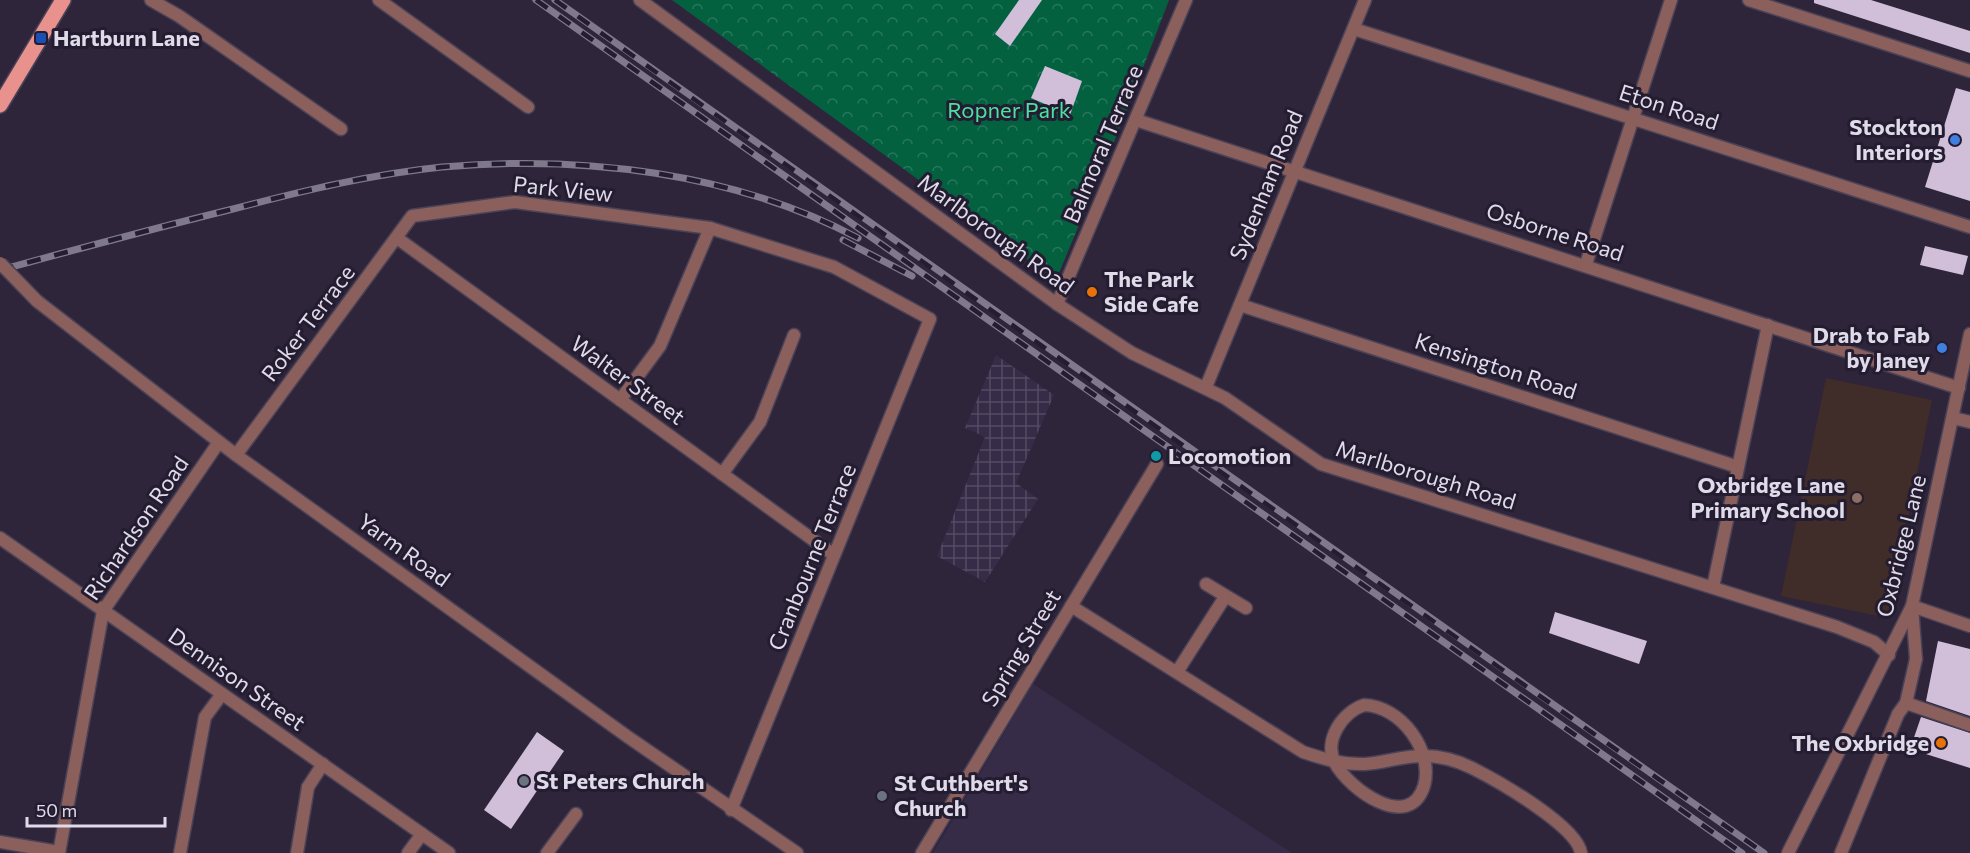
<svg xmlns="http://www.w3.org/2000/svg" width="1970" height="853" viewBox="0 0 1970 853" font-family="Commissioner,sans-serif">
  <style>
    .built { fill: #372c48 }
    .industrial { fill: url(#industrial-grid) }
    .education { fill: #402c28 }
    .park { fill: url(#park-crowns) }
    .building { fill: #d1bfd9 }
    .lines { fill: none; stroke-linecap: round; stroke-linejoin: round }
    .pedestrian-casing { stroke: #4a4257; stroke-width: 15 }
    .minor-casing { stroke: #4a4257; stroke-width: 15 }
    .tertiary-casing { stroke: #4a4257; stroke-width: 15 }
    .primary-casing { stroke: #4a4257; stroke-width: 18 }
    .pedestrian { stroke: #8a5f5c; stroke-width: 12 }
    .minor { stroke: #8a5f5c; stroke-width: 12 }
    .tertiary { stroke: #8a5f5c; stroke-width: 12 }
    .primary { stroke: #e9928d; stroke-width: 15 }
    .rail-casing { stroke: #80788b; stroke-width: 7 }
    .rail { stroke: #241c31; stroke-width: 4.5; stroke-dasharray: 14; stroke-linecap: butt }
    .tertiary-bridge-casing { stroke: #4a4257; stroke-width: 15; stroke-linecap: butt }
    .tertiary-bridge { stroke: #8a5f5c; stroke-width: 12 }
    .transit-dot { fill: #1a4fb4; stroke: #241c31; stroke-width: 2 }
    .shop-dot { fill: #3f7fe0; stroke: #241c31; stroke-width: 2 }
    .food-dot { fill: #e8710a; stroke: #241c31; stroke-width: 2 }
    .culture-dot { fill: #0f9aa8; stroke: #241c31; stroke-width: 2 }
    .education-dot { fill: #8d6e63; stroke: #241c31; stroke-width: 2 }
    .worship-dot { fill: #6b7280; stroke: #241c31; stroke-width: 2 }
    .labels { text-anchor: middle; stroke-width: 6; stroke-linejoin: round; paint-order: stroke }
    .poi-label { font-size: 22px; font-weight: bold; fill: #e0dbe9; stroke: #241c31; text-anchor: start }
    .street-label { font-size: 22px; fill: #e0dbe9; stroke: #241c31 }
    .park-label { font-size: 22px; fill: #4ce1a1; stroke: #241c31 }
  </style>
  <defs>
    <pattern id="industrial-grid" width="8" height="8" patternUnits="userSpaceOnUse" patternTransform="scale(1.5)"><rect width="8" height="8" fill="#372c48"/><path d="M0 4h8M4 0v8" fill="none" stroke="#544a62"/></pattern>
    <pattern id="park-crowns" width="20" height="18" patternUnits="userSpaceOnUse" patternTransform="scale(1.5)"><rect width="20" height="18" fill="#036140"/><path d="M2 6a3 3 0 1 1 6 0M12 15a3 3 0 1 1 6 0" fill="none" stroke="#27775c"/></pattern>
  </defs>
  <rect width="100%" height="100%" fill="#2e253b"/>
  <!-- built -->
  <polygon class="built" points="1033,684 1292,853 933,853"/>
  <!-- industrial -->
  <polygon class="industrial" points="996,355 1054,395 1016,483 1038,499 985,582 937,556 985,437 965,428"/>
  <!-- education -->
  <polygon class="education" points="1826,378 1932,400 1888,618 1781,596"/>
  <!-- park -->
  <polygon class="park" points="672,0 1169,0 1125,115 1056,280"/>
  <!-- building -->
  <g class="building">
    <polygon points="1019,0 1042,0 1010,46 995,34"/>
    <polygon points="1814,0 1871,0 1970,31 1970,53 1814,3"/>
    <polygon points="1045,66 1082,81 1070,115 1031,98"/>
    <polygon points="1956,88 1970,92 1970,201 1925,187"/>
    <polygon points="1925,246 1968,256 1963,275 1920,265"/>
    <polygon points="1555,612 1647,641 1639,664 1549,633"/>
    <polygon points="1938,641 1970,649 1970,716 1926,701"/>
    <polygon points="1921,717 1970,733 1970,768 1910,749"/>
    <polygon points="537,732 564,751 511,829 484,810"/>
  </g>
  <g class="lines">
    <defs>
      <g id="pedestrian">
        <polyline points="1912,606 1916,659"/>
        <polyline points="180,853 205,717 222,694"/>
        <polyline points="297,853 308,787"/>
      </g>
      <g id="minor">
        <polyline points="151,0 179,16 341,129"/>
        <polyline points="379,0 528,107"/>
        <polyline points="640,0 1057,304 1132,353 1225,398 1321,464 1837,627 1874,642 1889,655"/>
        <polyline points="1749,0 1970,71"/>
        <polyline points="1354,29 1970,227"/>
        <polyline points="1136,120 1959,388"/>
        <polyline points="397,238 834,555"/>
        <polyline points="1586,264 1671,0"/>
        <polyline points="1057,304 1186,0"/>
        <polyline points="1240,305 1738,467"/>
        <polyline points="1206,387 1365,0"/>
        <polyline points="620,400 660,346 710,228"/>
        <polyline points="1953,418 1970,422"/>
        <polyline points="236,455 412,216 515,202 710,228 834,267 930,319 731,810"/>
        <polyline points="722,474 760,422 794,335"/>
        <polyline points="0,538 449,853"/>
        <polyline points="1206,584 1246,608"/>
        <polyline points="1713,587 1768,325"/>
        <path d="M1071,606l232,146c21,7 40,13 62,12 20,-1 40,-9 59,-8 16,0 34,5 48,12 26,13 105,58 109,85"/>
        <polyline points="1912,606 1970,626"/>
        <polyline points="1177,672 1225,597"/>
        <polyline points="1906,703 1970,725"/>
        <path d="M1364,705c37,1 70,46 60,81 -15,47 -75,3 -89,-23 -12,-23 8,-51 29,-58z"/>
        <polyline points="308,787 323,764"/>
        <polyline points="0,842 59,852"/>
        <polyline points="59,853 103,611 219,442"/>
        <polyline points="408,853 422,834"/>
        <polyline points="547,853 576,814"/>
        <polyline points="922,853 1157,464"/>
        <polyline points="1841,853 1898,714 1906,703 1916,659"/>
      </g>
      <g id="tertiary">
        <polyline points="37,301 236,455 628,737 797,853"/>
        <polyline points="1788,853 1912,606 1970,334"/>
      </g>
      <polyline id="primary" points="0,105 63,0"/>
    </defs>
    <!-- pedestrian casing -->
    <use href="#pedestrian" class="pedestrian-casing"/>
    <!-- minor casing -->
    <use href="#minor" class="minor-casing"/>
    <!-- tertiary casing -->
    <use href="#tertiary" class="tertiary-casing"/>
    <!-- primary casing -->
    <use href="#primary" class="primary-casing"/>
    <!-- pedestrian -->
    <use href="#pedestrian" class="pedestrian"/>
    <!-- minor -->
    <use href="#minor" class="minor"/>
    <!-- tertiary -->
    <use href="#tertiary" class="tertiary"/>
    <!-- primary -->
    <use href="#primary" class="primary"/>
    <defs>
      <g id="rail">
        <polyline points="536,0 1742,853"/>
        <path d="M555,0c401,287 805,570 1209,853"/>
        <polyline points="843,240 912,276"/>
        <path d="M0,270c78,-21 155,-42 233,-61 69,-18 139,-35 209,-42 140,-12 291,5 416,71"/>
      </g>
    </defs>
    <!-- rail casing -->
    <use href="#rail" class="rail-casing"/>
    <!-- rail -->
    <use href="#rail" class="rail"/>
    <defs>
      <polyline id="tertiary-bridge" points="0,263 37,301"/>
    </defs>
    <!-- tertiary-bridge casing -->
    <use href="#tertiary-bridge" class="tertiary-bridge-casing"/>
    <!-- tertiary-bridge -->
    <use href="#tertiary-bridge" class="tertiary-bridge"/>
  </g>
  <!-- markers -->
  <rect class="transit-dot" x="35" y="32" width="12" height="12" rx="3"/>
  <g class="shop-dot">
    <circle cx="1955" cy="140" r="6"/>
    <circle cx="1942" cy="348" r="6"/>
  </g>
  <g class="food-dot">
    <circle cx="1092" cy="292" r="6"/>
    <circle cx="1941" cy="743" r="6"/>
  </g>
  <circle class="culture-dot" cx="1156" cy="456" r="6"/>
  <circle class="education-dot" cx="1857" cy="498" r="6"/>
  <g class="worship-dot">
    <circle cx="524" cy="781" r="6"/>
    <circle cx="882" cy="796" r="6"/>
  </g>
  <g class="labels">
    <!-- poi labels -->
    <g class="poi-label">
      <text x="53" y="46">Hartburn Lane</text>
      <text x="1943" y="135" text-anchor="end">Stockton<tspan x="1943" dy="25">Interiors</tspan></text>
      <text x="1104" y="287">The Park<tspan x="1104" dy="25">Side Cafe</tspan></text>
      <text x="1930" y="343" text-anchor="end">Drab to Fab<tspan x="1930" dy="25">by Janey</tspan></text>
      <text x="1168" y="464">Locomotion</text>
      <text x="1845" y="493" text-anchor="end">Oxbridge Lane<tspan x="1845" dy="25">Primary School</tspan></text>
      <text x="1929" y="751" text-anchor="end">The Oxbridge</text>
      <text x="536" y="789">St Peters Church</text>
      <text x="894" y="791">St Cuthbert's<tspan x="894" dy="25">Church</tspan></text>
    </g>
    <!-- street labels -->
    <g class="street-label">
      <text transform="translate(1669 107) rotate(18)" y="8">Eton Road</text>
      <text transform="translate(1103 144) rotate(-67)" y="8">Balmoral Terrace</text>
      <text transform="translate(1266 185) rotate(-68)" y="8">Sydenham Road</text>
      <text transform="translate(563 189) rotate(6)" y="8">Park View</text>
      <text transform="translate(1555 232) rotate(18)" y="8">Osborne Road</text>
      <text transform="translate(996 234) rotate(36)" y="8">Marlborough Road</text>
      <text transform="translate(308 323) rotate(-53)" y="8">Roker Terrace</text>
      <text transform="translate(1496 366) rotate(18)" y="8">Kensington Road</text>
      <text transform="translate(628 380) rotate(36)" y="8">Walter Street</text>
      <text transform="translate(1426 475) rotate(17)" y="8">Marlborough Road</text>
      <text transform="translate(136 528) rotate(-56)" y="8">Richardson Road</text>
      <text transform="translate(1901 546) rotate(-76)" y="8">Oxbridge Lane</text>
      <text transform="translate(404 550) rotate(36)" y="8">Yarm Road</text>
      <text transform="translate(812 557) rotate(-68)" y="8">Cranbourne Terrace</text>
      <text transform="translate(1021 648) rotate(-59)" y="8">Spring Street</text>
      <text transform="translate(237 679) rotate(35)" y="8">Dennison Street</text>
    </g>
    <!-- park labels -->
    <g class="park-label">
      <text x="1009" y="118">Ropner Park</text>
    </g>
  </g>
  <!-- scale -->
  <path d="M27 817v9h138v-9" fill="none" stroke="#e0dbe9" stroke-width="3"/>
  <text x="36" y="817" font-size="18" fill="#e0dbe9" stroke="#241c31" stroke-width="4.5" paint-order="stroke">50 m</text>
</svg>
